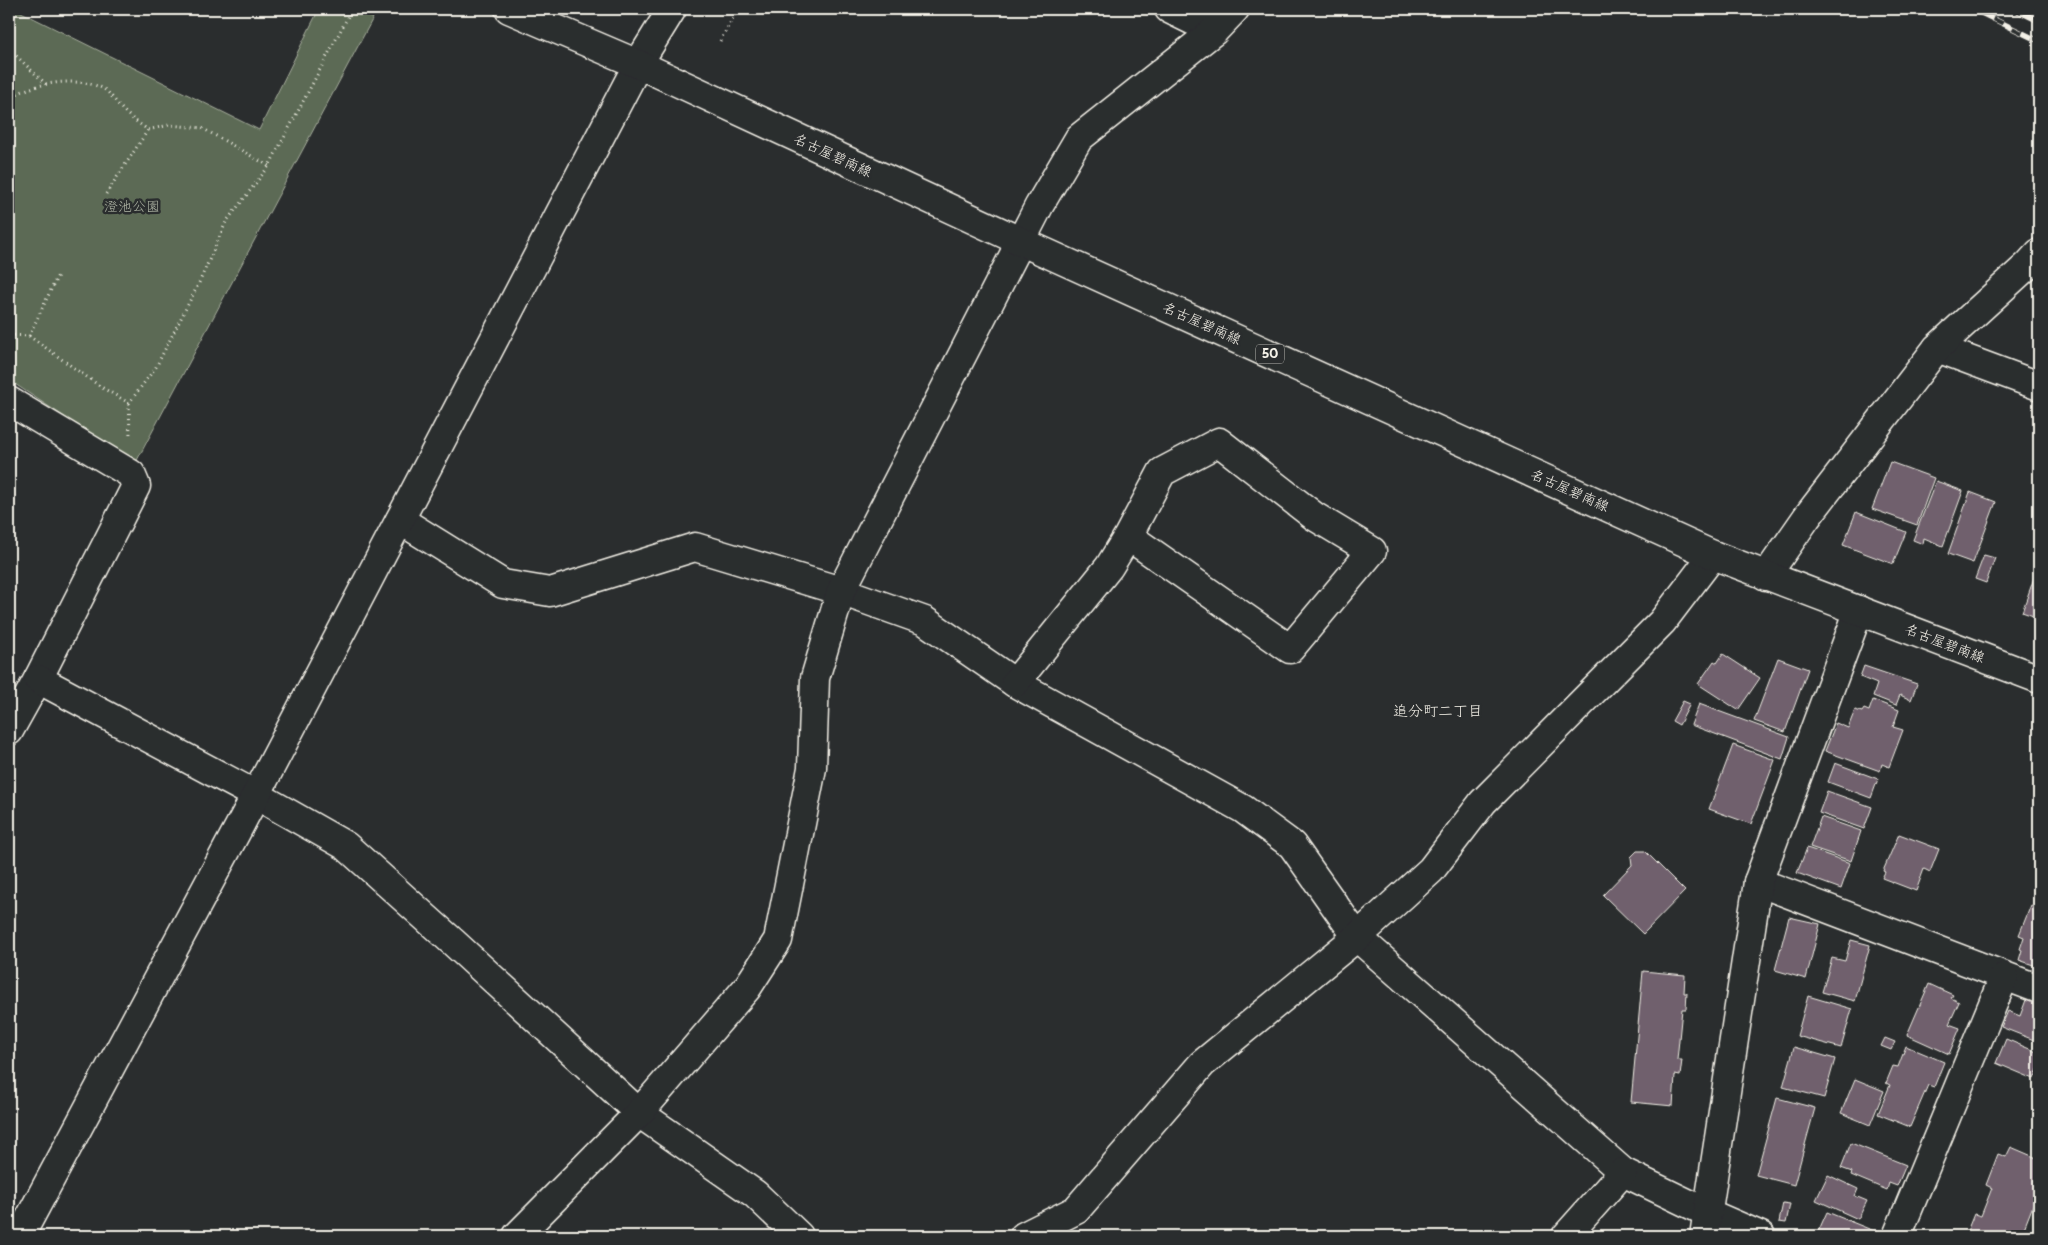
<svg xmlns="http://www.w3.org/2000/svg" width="2048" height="1245" viewBox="0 0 2048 1245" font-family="'Playpen Sans','Klee One',sans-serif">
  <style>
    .green { fill: #5b6b54; stroke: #a8ae9e }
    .building { fill: #6f606d; stroke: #f4f1e8 }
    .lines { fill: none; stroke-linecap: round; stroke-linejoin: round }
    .minor-casing { stroke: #f4f1e8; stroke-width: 31 }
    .tertiary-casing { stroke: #f4f1e8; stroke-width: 31 }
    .secondary-casing { stroke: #f4f1e8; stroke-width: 31 }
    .primary-casing { stroke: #f4f1e8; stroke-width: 31 }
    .path { stroke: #f4f1e8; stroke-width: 3; stroke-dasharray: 1 4; stroke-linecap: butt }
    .minor { stroke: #2a2d2e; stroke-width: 28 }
    .tertiary { stroke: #2a2d2e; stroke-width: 28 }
    .secondary { stroke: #2a2d2e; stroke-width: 28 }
    .primary { stroke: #2a2d2e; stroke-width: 28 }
    .rail-casing { stroke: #f4f1e8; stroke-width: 5.5 }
    .rail { stroke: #2a2d2e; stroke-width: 4; stroke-dasharray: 11; stroke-linecap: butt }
    .labels { text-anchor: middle; stroke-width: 5; stroke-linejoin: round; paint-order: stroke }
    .shield { fill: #2a2d2e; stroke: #b7b6b0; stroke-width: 1 }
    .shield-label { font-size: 12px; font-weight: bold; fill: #f4f1e8 }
    .street-label { font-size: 14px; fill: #f4f1e8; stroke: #2a2d2e }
    .park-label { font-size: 14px; fill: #afb5a5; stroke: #2a2d2e }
    .neighbourhood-label { font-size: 15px; fill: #f4f1e8; stroke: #2a2d2e }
  </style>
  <rect width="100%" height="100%" fill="#2a2d2e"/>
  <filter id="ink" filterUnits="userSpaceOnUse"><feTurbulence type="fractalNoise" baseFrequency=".02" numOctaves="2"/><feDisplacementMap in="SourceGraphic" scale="10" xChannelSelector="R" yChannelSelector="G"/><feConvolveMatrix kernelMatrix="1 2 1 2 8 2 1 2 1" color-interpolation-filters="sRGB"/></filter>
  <g filter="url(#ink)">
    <!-- green -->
    <polygon class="green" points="9,9 15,9 259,130 319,9 352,9 373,18 135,464 9,380"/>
    <!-- building -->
    <g class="building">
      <polygon points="1890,462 1934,478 1917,525 1872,509"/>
      <polygon points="1936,481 1963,491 1943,546 1924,538 1923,544 1913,540"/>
      <polygon points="1970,492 1996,502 1973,563 1948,554"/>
      <polygon points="1856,512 1906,532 1893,564 1843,545"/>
      <polygon points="1984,555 1995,558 1986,583 1975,579"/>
      <polygon points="2039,564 2039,618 2022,612"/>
      <polygon points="1723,654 1760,678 1738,710 1698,684 1714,661 1717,663"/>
      <polygon points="1778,658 1808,669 1785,732 1754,721"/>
      <polygon points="1864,666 1917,684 1911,700 1900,695 1896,705 1873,696 1877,684 1860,677"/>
      <polygon points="1873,700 1899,710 1893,727 1903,730 1889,767 1882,764 1880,771 1825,751 1836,723 1848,728 1855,710 1862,712 1864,709 1869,711"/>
      <polygon points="1683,701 1690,704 1679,725 1672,721"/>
      <polygon points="1699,704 1789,737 1782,759 1691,725"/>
      <polygon points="1733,745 1775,760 1751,824 1709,809"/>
      <polygon points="1835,763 1878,779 1871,798 1828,782"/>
      <polygon points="1827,791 1872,807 1864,829 1819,813"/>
      <polygon points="1821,817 1861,831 1851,861 1810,847"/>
      <polygon points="1899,834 1939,849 1930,872 1924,869 1916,891 1882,878 1885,872 1883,871"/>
      <polygon points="1807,848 1850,863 1841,889 1797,873"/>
      <polygon points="1637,851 1645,851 1685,891 1643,934 1603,895 1632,865 1631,857"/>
      <polygon points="2031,905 2039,908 2039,967 2019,960 2022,950 2020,949 2024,937 2019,935"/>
      <polygon points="1789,917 1820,924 1806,979 1775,970"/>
      <polygon points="1851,940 1870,945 1855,1001 1822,992 1832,958 1845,961"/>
      <polygon points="1643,971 1685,975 1684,993 1687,993 1686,1009 1682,1009 1677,1060 1682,1060 1680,1076 1675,1075 1673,1106 1631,1102"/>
      <polygon points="1929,984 1953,995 1951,998 1959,1002 1949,1024 1960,1028 1949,1054 1907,1035"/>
      <polygon points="1808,996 1852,1009 1841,1048 1797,1036"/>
      <polygon points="2026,1000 2039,1005 2039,1042 2001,1027 2008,1011 2020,1016"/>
      <polygon points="1885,1038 1895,1042 1891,1050 1881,1046"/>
      <polygon points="2006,1039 2039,1053 2039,1067 2034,1079 1996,1063"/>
      <polygon points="1906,1046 1944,1062 1934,1087 1928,1085 1910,1127 1878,1114 1890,1085 1886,1083 1893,1066 1898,1067"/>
      <polygon points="1794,1047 1835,1059 1824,1098 1783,1087"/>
      <polygon points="1855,1079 1884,1091 1870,1125 1841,1113"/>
      <polygon points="1777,1098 1815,1108 1794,1185 1756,1175"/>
      <polygon points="1851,1143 1906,1165 1897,1186 1889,1183 1887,1190 1851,1175 1852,1172 1841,1168"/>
      <polygon points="2011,1147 2039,1159 2039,1190 2021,1236 1965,1236 1974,1214 1981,1216 1992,1188 1986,1185 1998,1154 2006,1157"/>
      <polygon points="1828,1175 1858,1189 1855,1196 1867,1201 1858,1219 1816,1200"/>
      <polygon points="1783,1203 1790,1204 1786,1223 1779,1222"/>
      <polygon points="1827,1212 1879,1233 1878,1236 1826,1236 1818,1232"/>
    </g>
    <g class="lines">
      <defs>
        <g id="minor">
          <polyline points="1169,9 1214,31"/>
          <polyline points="1937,348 2039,386"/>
          <polyline points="9,401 131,474 136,486 38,679 9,731"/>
          <polyline points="400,520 503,584 550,592 695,547 841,591 925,621 1015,683 1243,809 1292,845 1357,937 1623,1172 1708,1213 1761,1236"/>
          <polyline points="1766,576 1807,517 1937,348 2029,264 2039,253"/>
          <polyline points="38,679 256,795 346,846 454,943 639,1113 755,1194 799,1236"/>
          <polyline points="1015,683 1109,567 1128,536 1162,472 1219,442 1314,516 1372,551 1290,649 1128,536"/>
          <polyline points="1758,882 2039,989"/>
          <polyline points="517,1236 639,1113 747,988 778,940 812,768 815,678 841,591 1039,206 1079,138 1214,31 1235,9"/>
          <polyline points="1024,1236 1076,1210 1202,1064 1357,937 1431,870 1483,802 1662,622 1713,555"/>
          <polyline points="1566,1236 1623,1172"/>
          <polyline points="1704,1236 1758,882 1859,610"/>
          <polyline points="1897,1236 2004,977"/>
        </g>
        <polyline id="tertiary" points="20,1236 256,795 638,64"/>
        <polyline id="secondary" points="638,64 672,9"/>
        <polyline id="primary" points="509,9 638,64 1020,241 1713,555 2039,679"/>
      </defs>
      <!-- minor casing -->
      <use href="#minor" class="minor-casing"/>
      <!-- tertiary casing -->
      <use href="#tertiary" class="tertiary-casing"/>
      <!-- secondary casing -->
      <use href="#secondary" class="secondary-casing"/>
      <!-- primary casing -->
      <use href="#primary" class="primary-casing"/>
      <!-- path -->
      <g class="path">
        <polyline points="720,41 738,9"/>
        <polyline points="9,49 47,85"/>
        <path d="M9,99c20,-16 69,-23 93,-11 8,4 15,16 21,22 7,8 16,13 25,20l21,-5 33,3 67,38"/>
        <polyline points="106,194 148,130"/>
        <polyline points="9,335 29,336 101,387 129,403 156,367 199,283 226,222 269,166 352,9"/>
        <polyline points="29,336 59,273"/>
        <polyline points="129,403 130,436"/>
      </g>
      <!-- minor -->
      <use href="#minor" class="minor"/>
      <!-- tertiary -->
      <use href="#tertiary" class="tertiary"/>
      <!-- secondary -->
      <use href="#secondary" class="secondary"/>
      <!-- primary -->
      <use href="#primary" class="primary"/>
      <defs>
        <g id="rail">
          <polyline points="1973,9 2039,41"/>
          <polyline points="2014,9 2039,21"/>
        </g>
      </defs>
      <!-- rail casing -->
      <use href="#rail" class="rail-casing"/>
      <!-- rail -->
      <use href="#rail" class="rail"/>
    </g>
  </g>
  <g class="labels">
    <!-- shield labels -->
    <rect class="shield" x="1256" y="344.5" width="28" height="19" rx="4"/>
    <g class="shield-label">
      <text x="1270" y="358">50</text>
    </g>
    <!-- street labels -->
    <g class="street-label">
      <text transform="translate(833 155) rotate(25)" y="5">名古屋碧南線</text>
      <text transform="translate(1202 323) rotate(24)" y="5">名古屋碧南線</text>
      <text transform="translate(1570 490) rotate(24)" y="5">名古屋碧南線</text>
      <text transform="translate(1945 643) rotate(21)" y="5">名古屋碧南線</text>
    </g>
    <!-- park labels -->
    <g class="park-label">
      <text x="132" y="211">澄池公園</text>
    </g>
    <!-- neighbourhood labels -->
    <g class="neighbourhood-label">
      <text x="1438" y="716">追分町二丁目</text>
    </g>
  </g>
  <!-- margin -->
  <rect width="2048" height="1245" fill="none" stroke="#2a2d2e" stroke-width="30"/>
  <rect x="15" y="15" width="2018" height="1215" fill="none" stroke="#f4f1e8" stroke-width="2" filter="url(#ink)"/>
</svg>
